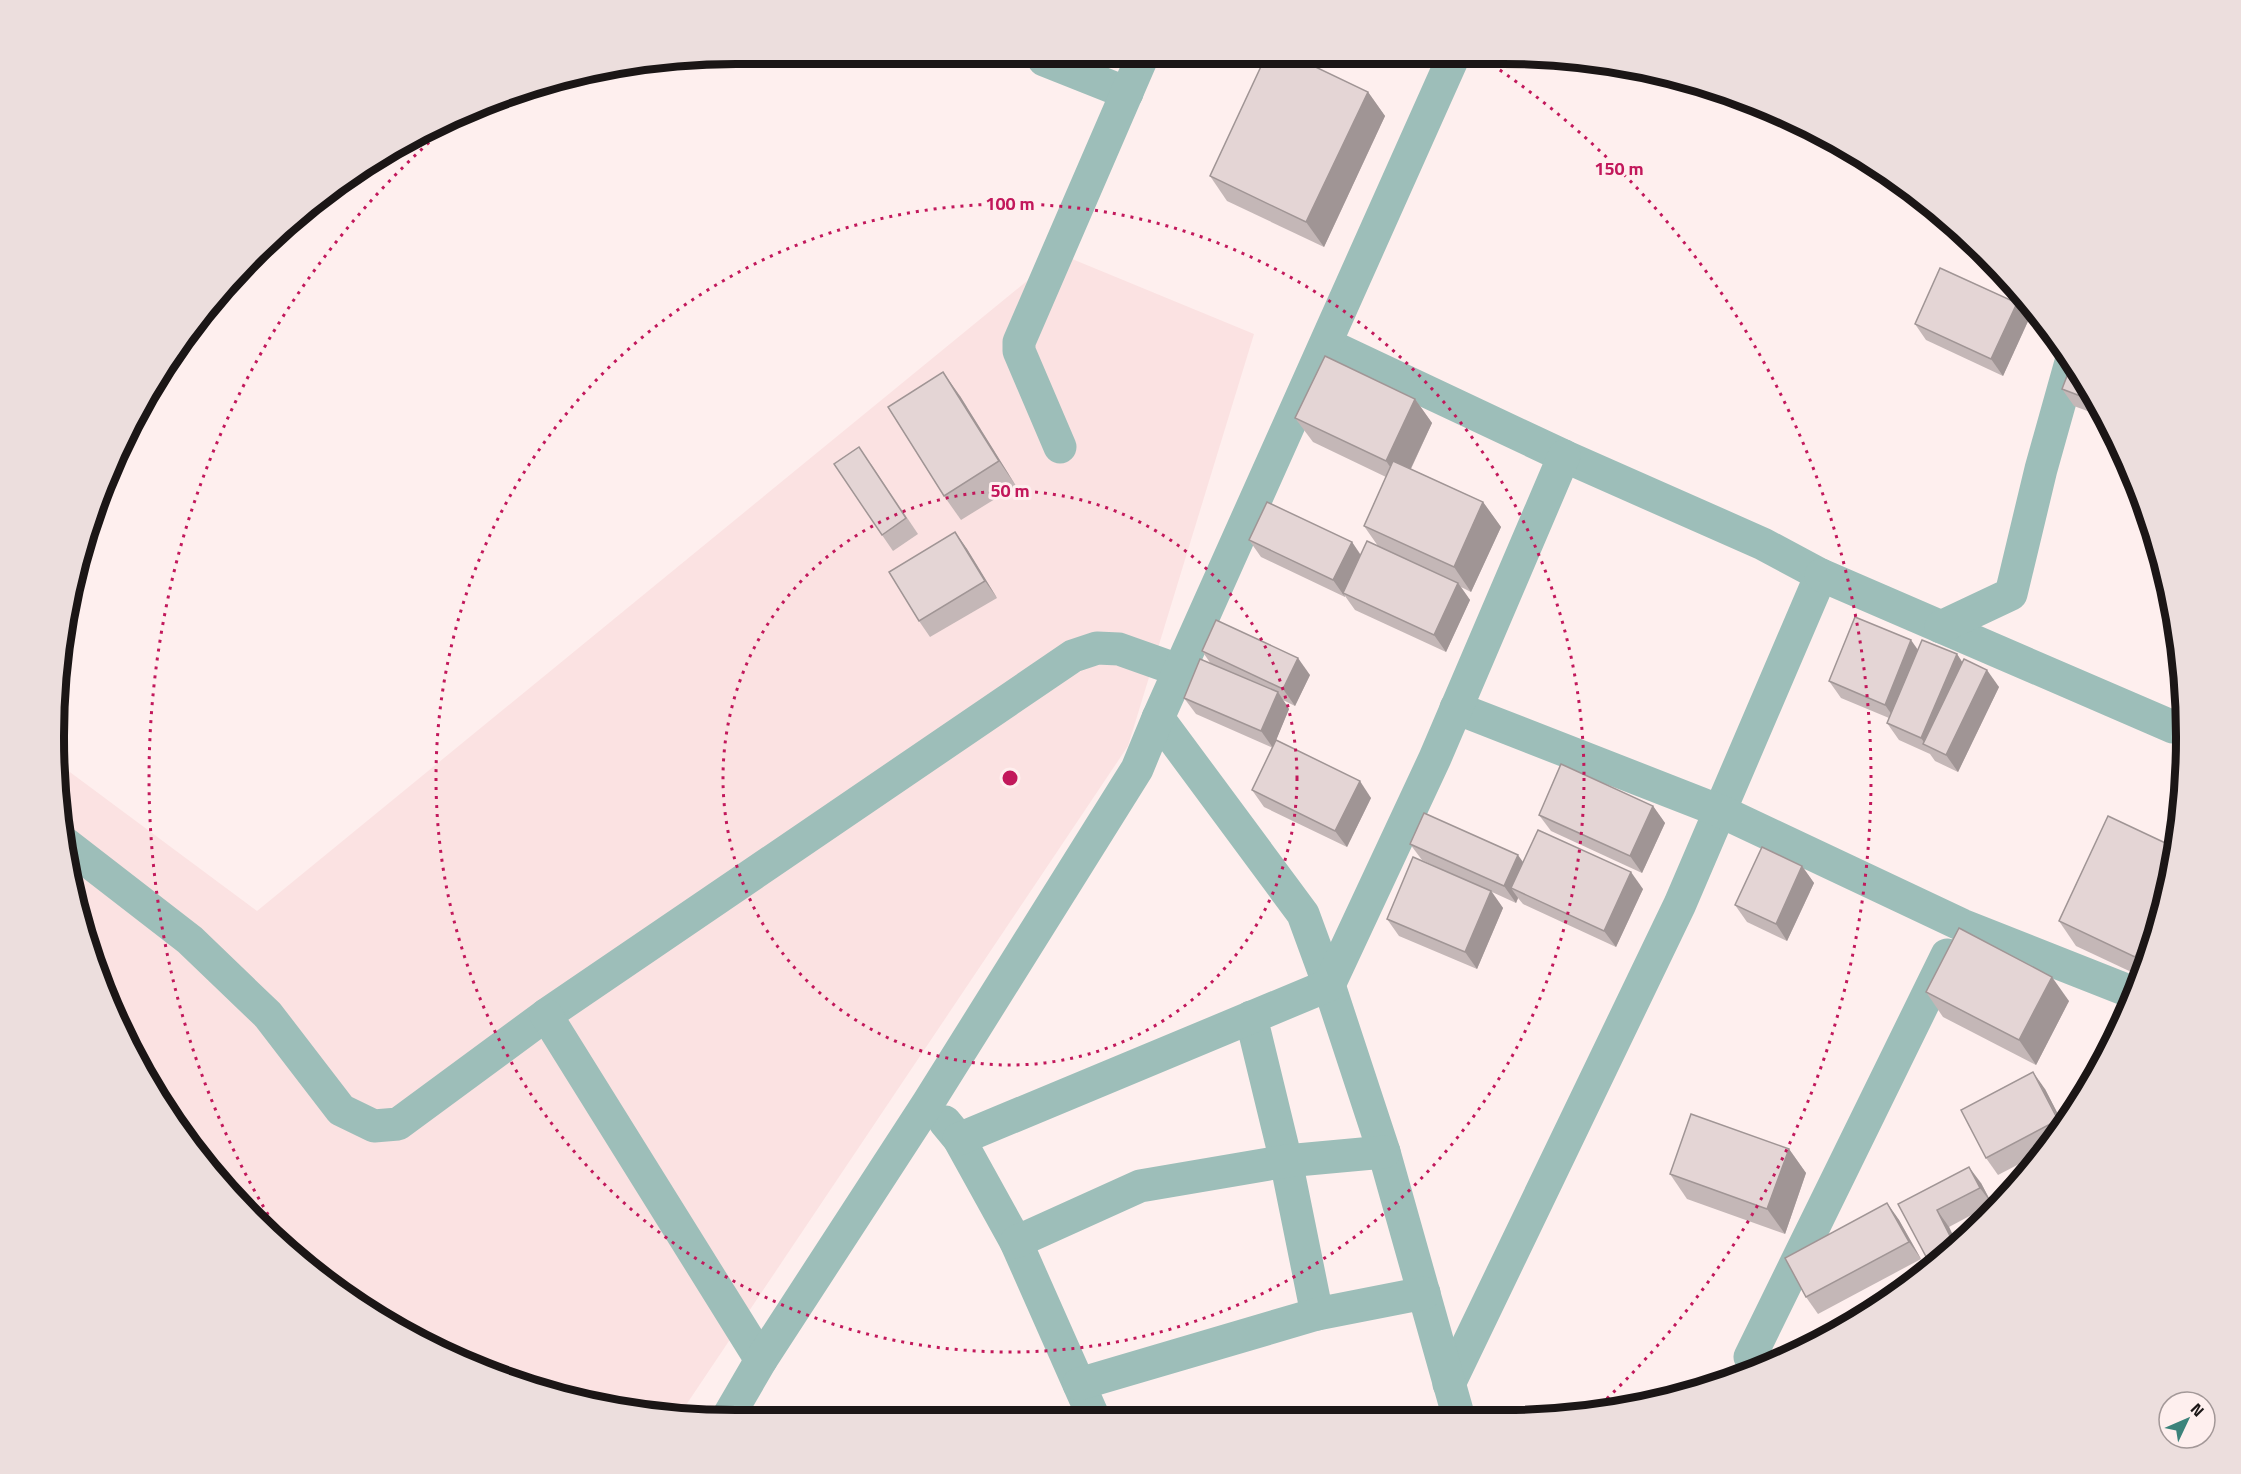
<svg xmlns="http://www.w3.org/2000/svg" width="2241" height="1474" viewBox="0 0 2241 1474" font-family="'Titillium Web',sans-serif">
  <style>
    .built { fill: #fbe2e2 }
    .lines { fill: none; stroke-linecap: round; stroke-linejoin: round }
    .minor { stroke: #9dbeb9; stroke-width: 33 }
    .wall { fill: #c4b7b7 }
    .shaded-wall { fill: #a09595 }
    .building { fill: #e4d5d5; stroke: #a09595; stroke-width: 1.5 }
    .ring { fill: none; stroke: #c2185b; stroke-width: 3; stroke-dasharray: 3 6 }
    .rim { fill: none; stroke: #1b1616; stroke-width: 8 }
    .centre { fill: #c2185b; stroke: #feefee; stroke-width: 3 }
    .ring-label { font-size: 18px; text-anchor: middle; font-weight: bold; fill: #c2185b; stroke: #feefee; stroke-width: 6; stroke-linejoin: round; paint-order: stroke }
  </style>
  <rect width="100%" height="100%" fill="#feefee"/>
  <!-- built -->
  <polygon class="built" points="1060,254 1254,334 1128,746 680,1414 648,1414 560,1397 435,1350 286,1250 223,1187 146,1079 77,913 55,782 55,761 257,911"/>
  <g class="lines">
    <!-- minor -->
    <g class="minor">
      <polyline points="1044,60 1127,93"/>
      <polyline points="1326,344 1564,456 1763,544 1821,575 1680,904 1449,1384"/>
      <polyline points="1060,447 1019,351 1019,342 1141,60"/>
      <polyline points="1821,575 2173,727"/>
      <polyline points="1941,627 2011,594 2041,469 2071,362"/>
      <polyline points="1456,708 1720,811 1962,925 2134,993"/>
      <polyline points="1158,718 1303,914 1329,985 1384,1152 1459,1418"/>
      <polyline points="66,844 190,940 268,1015 341,1110 374,1126 398,1124 546,1015 1073,656 1097,648 1119,649 1181,671"/>
      <polyline points="546,1015 761,1360"/>
      <polyline points="1251,1017 1286,1161 1317,1314"/>
      <polyline points="945,1122 959,1139 1016,1242 1093,1416"/>
      <polyline points="959,1139 1329,985 1435,758 1564,456"/>
      <polyline points="1016,1242 1140,1186 1286,1161 1384,1152"/>
      <polyline points="1750,1357 1947,955"/>
      <polyline points="1079,1384 1317,1314 1424,1293"/>
      <polyline points="729,1415 761,1360 928,1103 1137,769 1158,718 1452,60"/>
    </g>
  </g>
  <!-- wall -->
  <g class="wall">
    <polygon points="1368,92 1385,116 1324,247 1227,201 1210,176"/>
    <polygon points="2029,319 2003,376 1926,340 1915,324"/>
    <polygon points="2072,363 2106,418 2074,406 2062,389"/>
    <polygon points="960,396 1016,486 961,520 944,496"/>
    <polygon points="1415,399 1432,423 1411,469 1483,502 1501,527 1471,592 1461,587 1470,600 1446,652 1355,610 1345,596 1345,597 1261,557 1249,540 1352,542 1361,555 1378,546 1364,526 1386,477 1313,442 1295,418"/>
    <polygon points="871,464 918,534 893,551 882,535"/>
    <polygon points="955,532 967,549 997,598 930,637 919,621"/>
    <polygon points="1918,650 1957,654 1962,662 1999,687 1958,772 1935,761 1930,754 1899,740 1887,723 1889,718 1841,698 1829,681"/>
    <polygon points="1202,651 1310,675 1295,706 1283,700 1289,709 1275,742 1371,798 1347,847 1264,807 1252,790 1273,748 1196,714 1184,698 1211,664"/>
    <polygon points="1653,806 1665,823 1642,873 1551,831 1539,815"/>
    <polygon points="1410,844 1523,862 1643,889 1616,947 1523,904 1518,898 1516,903 1492,892 1503,908 1477,969 1399,936 1387,919 1456,876 1422,860"/>
    <polygon points="1802,866 1814,883 1787,941 1747,922 1735,905"/>
    <polygon points="2059,921 2151,957 2142,977 2076,946"/>
    <polygon points="1926,992 2069,1001 2036,1065 1943,1017"/>
    <polygon points="2045,1089 2063,1124 2044,1151 1998,1175 1986,1158"/>
    <polygon points="1789,1149 1806,1173 1785,1234 1687,1199 1670,1174"/>
    <polygon points="1981,1183 1992,1204 1949,1227 1957,1244 1932,1267 1898,1204"/>
    <polygon points="1887,1203 1899,1220 1921,1259 1818,1314 1806,1297"/>
  </g>
  <!-- shaded-wall -->
  <g class="shaded-wall">
    <polygon points="1368,92 1385,116 1324,247 1306,222"/>
    <polygon points="2017,303 2029,319 2003,376 1991,359"/>
    <polygon points="943,372 960,396 1016,486 999,461"/>
    <polygon points="1415,399 1432,423 1403,485 1386,461"/>
    <polygon points="1483,502 1501,527 1471,592 1454,567"/>
    <polygon points="955,532 967,549 997,598 985,581"/>
    <polygon points="1352,542 1363,559 1343,593 1345,597 1333,580"/>
    <polygon points="1458,583 1470,600 1446,652 1434,635"/>
    <polygon points="1911,640 1923,657 1897,722 1885,705"/>
    <polygon points="1957,654 1968,671 1926,745 1921,738"/>
    <polygon points="1298,658 1310,675 1295,706 1283,689"/>
    <polygon points="1987,670 1999,687 1958,772 1946,755"/>
    <polygon points="1278,692 1289,709 1273,748 1261,731"/>
    <polygon points="1360,781 1371,798 1347,847 1335,831"/>
    <polygon points="1653,806 1665,823 1642,873 1630,856"/>
    <polygon points="1518,855 1530,872 1511,888 1518,898 1516,903 1504,886"/>
    <polygon points="1802,866 1814,883 1787,941 1776,924"/>
    <polygon points="1631,872 1643,889 1616,947 1604,931"/>
    <polygon points="1491,891 1503,908 1477,969 1465,952"/>
    <polygon points="2166,892 2151,957 2145,970 2135,957"/>
    <polygon points="2052,977 2069,1001 2036,1065 2019,1040"/>
    <polygon points="2033,1072 2045,1089 2063,1124 2062,1125"/>
    <polygon points="1789,1149 1806,1173 1785,1234 1767,1209"/>
    <polygon points="1969,1167 1981,1183 1992,1204 1980,1188"/>
    <polygon points="1887,1203 1899,1220 1921,1259 1909,1242"/>
    <polygon points="1937,1210 1949,1227 1957,1244 1955,1246"/>
  </g>
  <!-- building -->
  <g class="building">
    <polygon points="1264,60 1301,60 1368,92 1306,222 1210,176"/>
    <polygon points="1940,268 2017,303 1991,359 1915,324"/>
    <polygon points="1325,356 1415,399 1386,461 1295,418"/>
    <polygon points="2072,363 2096,402 2062,389"/>
    <polygon points="943,372 999,461 944,496 888,407"/>
    <polygon points="859,447 906,518 882,535 834,464"/>
    <polygon points="1393,461 1483,502 1454,567 1364,526"/>
    <polygon points="1267,502 1352,542 1333,580 1249,540"/>
    <polygon points="955,532 985,581 919,621 889,572"/>
    <polygon points="1367,541 1458,583 1434,635 1343,593"/>
    <polygon points="1855,617 1911,640 1885,705 1829,681"/>
    <polygon points="1216,620 1298,658 1283,689 1202,651"/>
    <polygon points="1922,640 1957,654 1921,738 1887,723"/>
    <polygon points="1200,659 1278,692 1261,731 1184,698"/>
    <polygon points="1964,659 1987,670 1946,755 1923,744"/>
    <polygon points="1276,740 1360,781 1335,831 1252,790"/>
    <polygon points="1561,764 1653,806 1630,856 1539,815"/>
    <polygon points="1424,813 1518,855 1504,886 1410,844"/>
    <polygon points="2108,816 2176,848 2166,892 2135,957 2059,921"/>
    <polygon points="1538,830 1631,872 1604,931 1511,888"/>
    <polygon points="1762,847 1802,866 1776,924 1735,905"/>
    <polygon points="1413,857 1491,891 1465,952 1387,919"/>
    <polygon points="1959,928 2052,977 2019,1040 1926,992"/>
    <polygon points="2033,1072 2058,1120 1986,1158 1961,1110"/>
    <polygon points="1691,1114 1789,1149 1767,1209 1670,1174"/>
    <polygon points="1969,1167 1980,1188 1937,1210 1955,1246 1942,1258 1930,1264 1898,1204"/>
    <polygon points="1887,1203 1909,1242 1806,1297 1785,1258"/>
  </g>
  <!-- distance rings -->
  <g class="ring">
    <circle cx="1010" cy="778" r="287"/>
    <circle cx="1010" cy="778" r="574"/>
    <path d="M292 1253A861 861 0 0 1 451 123M1485 60A861 861 0 0 1 1597 1408"/>
  </g>
  <!-- crop -->
  <path d="M0 0H2241V1474H0ZM736 64H1504A672 672 0 0 1 2176 736V738A672 672 0 0 1 1504 1410H736A672 672 0 0 1 64 738V736A672 672 0 0 1 736 64Z" fill="#ecdedd" fill-rule="evenodd"/>
  <path class="rim" d="M736 64H1504A672 672 0 0 1 2176 736V738A672 672 0 0 1 1504 1410H736A672 672 0 0 1 64 738V736A672 672 0 0 1 736 64Z"/>
  <circle cx="1010" cy="778" r="9" class="centre"/>
  <g class="ring-label">
    <text x="1619" y="175">150 m</text>
    <text x="1010" y="210">100 m</text>
    <text x="1010" y="497">50 m</text>
  </g>
  <!-- north arrow -->
  <g transform="translate(2187 1420) rotate(46)"><circle r="28" fill="#feefee" stroke="#a39898" stroke-width="1.5"/>
  <path d="M0-4.5L10 22L0 15L-10 22Z" fill="#3c837b"/>
  <text y="-9" font-size="16" font-weight="bold" text-anchor="middle" fill="#1b1616">N</text>
  </g>
</svg>
